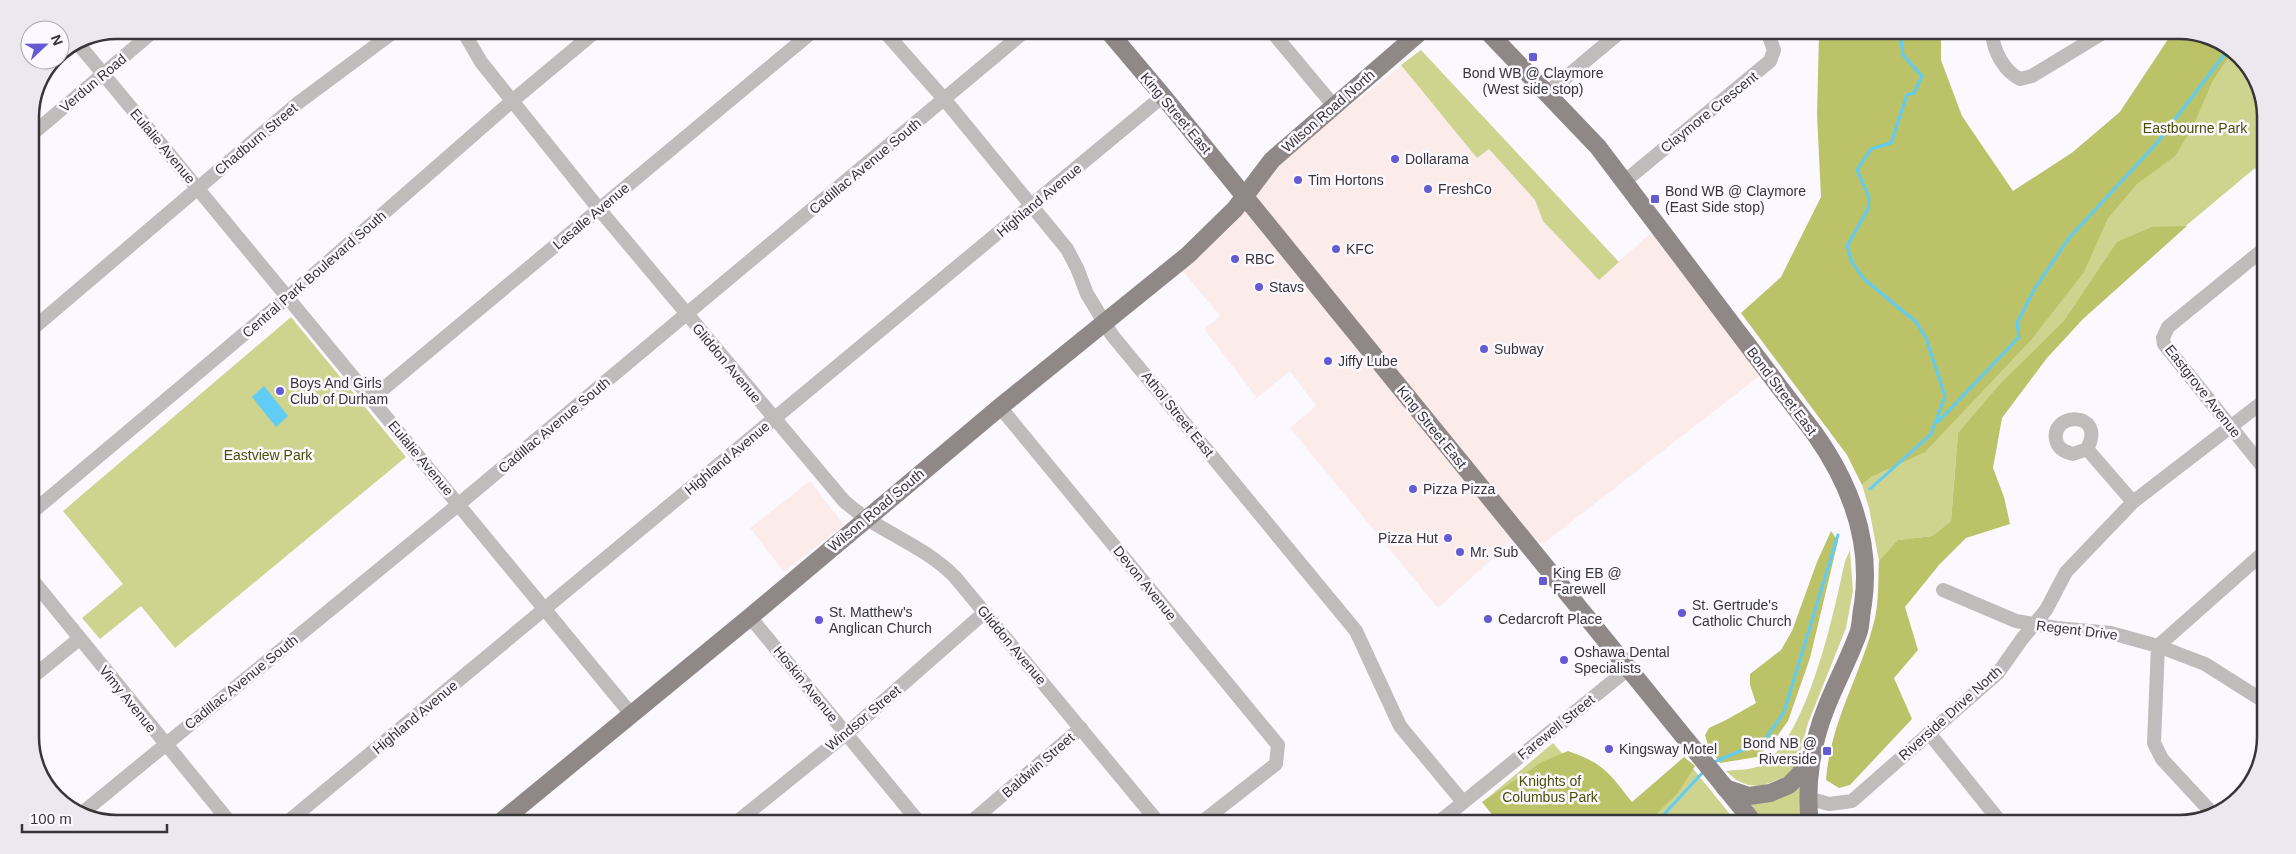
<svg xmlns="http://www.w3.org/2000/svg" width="2296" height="854" viewBox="0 0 2296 854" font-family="Arial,sans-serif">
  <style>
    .commercial { fill: #fcece9 }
    .green { fill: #ced48d }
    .forest { fill: #bbc267 }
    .water { fill: #5fcdf6 }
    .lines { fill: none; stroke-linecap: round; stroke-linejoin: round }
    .stream { stroke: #5fcdf6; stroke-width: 3 }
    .minor { stroke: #c0bcbb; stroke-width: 14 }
    .major { stroke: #8f8886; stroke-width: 18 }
    .poi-dot { fill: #645ad3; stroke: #fbf8ff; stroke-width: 2 }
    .labels { text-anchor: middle; stroke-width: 5; stroke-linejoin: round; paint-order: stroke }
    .poi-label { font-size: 14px; fill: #363538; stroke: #fbf8ff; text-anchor: start }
    .street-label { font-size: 14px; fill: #363538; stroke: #fbf8ff }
    .park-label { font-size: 14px; fill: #4b4e06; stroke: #fbf8ff }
    .rim { fill: none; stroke: #363538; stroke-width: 2.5 }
  </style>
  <rect width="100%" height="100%" fill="#fbf8ff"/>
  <!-- commercial -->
  <g class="commercial">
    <polygon points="1421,50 1615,265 1653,231 1762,374 1544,543 1515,538 1438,608 1290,428 1316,406 1290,371 1257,398 1204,329 1220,316 1182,270 1272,167"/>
    <polygon points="810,481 844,525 784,572 750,528"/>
  </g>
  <!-- green -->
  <g class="green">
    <polygon points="2171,35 2208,35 2248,64 2266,110 2265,181 2255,168 2072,321 1958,433 1951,521 1932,536 1899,540 1879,561 1869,508 1862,485 1915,437 2073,152 2120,112"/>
    <polygon points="1421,50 1619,262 1599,280 1543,221 1535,200 1489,149 1477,158 1401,65"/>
    <polygon points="291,317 406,457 175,648 141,606 100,639 82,618 123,584 63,511"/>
    <path d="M1850,550l3,41 -7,37 -38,95 -12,45 -9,8 -26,10 -13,-1 -12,-5 -10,-9c12,-2 26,0 37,-7 45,-28 71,-152 82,-203z"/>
    <polygon points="1553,743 1618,817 1687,761 1737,823 1502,822 1485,800"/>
    <polygon points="1802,778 1805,823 1763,823 1749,802"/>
  </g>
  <!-- forest -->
  <g class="forest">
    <polygon points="1819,34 1941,34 1941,60 1962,116 2013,191 2073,152 2120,112 2171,35 2208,35 2232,52 2213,80 2193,126 2175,156 2137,184 2108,218 2084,272 2031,340 1925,452 1871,477 1862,485 1847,455 1741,313 1781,277 1821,197 1817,114"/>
    <path d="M2187,226l-104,93 -36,39 -45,60 -9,50 11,29 6,27 -44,14 -27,27 -34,42 13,43 -24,28 18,41 -62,66 -11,3 -13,-8c5,-61 35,-104 49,-162 4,-18 3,-39 4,-57l19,-21 34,-4 19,-15 7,-88 43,-50 63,-62 53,-79 35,-15z"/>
    <polygon points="1831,531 1838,541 1810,658 1788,721 1773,742 1757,757 1720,763 1709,748 1705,735 1709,728 1726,720 1756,703 1750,685 1750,674 1781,650 1792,631 1817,562"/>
    <path d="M1568,751c37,13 41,22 64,51l52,-45 11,9 -17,27 -31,30 -149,-1 -16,-20 60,-40z"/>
  </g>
  <!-- water -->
  <polygon class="water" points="264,386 288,416 276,427 252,397"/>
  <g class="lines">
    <!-- stream -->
    <g class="stream">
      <polyline points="1938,422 2019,337 2017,323 2035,288 2069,238 2156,144 2228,50"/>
      <polyline points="1870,489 1931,434 1945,396 1926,338 1916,322 1864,279 1852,262 1847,246 1868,209 1869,197 1857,170 1871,149 1891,143 1907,95 1914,93 1922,76 1903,55 1900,34"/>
      <polyline points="1712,763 1764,741 1784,712 1838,535"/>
      <polyline points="1656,823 1704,771"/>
    </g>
    <!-- minor -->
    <g class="minor">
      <path d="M463,31l18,31 118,147 245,292c34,31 79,43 111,76l203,245"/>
      <polyline points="885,32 945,100 1067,249 1077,268 1087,294 1112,335 1356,631 1400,726 1463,802"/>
      <polyline points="1273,33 1334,106"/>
      <path d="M1992,34c2,18 12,37 28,45l12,-3 69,-42"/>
      <polyline points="76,41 631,714"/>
      <polyline points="1547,93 1619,33"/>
      <polyline points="30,136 155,30"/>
      <polyline points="1625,181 1770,61 1774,50 1768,34"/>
      <polyline points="30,331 298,103 395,31"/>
      <polyline points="371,399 812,32"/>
      <polyline points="1000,407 1278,745 1276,764 1202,822"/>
      <path d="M2087,449l-14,5c-7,-2 -13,-4 -16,-11 -11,-31 51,-34 30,6l46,53"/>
      <polyline points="2263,467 2164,344 2163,338 2168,327 2265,248"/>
      <polyline points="30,514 281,303 512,101 596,31"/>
      <polyline points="30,577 228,820"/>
      <polyline points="1943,590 2016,621 2057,628 2111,633 2158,646 2205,664 2262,700"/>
      <polyline points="750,617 918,821"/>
      <polyline points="2158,646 2154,743 2162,759 2213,814"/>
      <polyline points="2158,646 2263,553"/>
      <polyline points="30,679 79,639"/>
      <polyline points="1929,733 2002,824"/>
      <polyline points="1808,798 1829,804 1852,801 1998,673 2022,639 2046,610 2066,572 2133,502 2264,401"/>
      <polyline points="81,814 459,504 1024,32"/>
      <polyline points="290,820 1163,96"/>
      <polyline points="738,821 846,734 985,612"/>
      <polyline points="972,821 1081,728"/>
      <polyline points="1439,822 1628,669"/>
    </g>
    <!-- major -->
    <g class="major">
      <polyline points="1109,32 1163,96 1754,823"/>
      <path d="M1489,33l109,114 217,287c36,51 57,107 48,170 -2,9 -2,19 -4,27 -9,26 -23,51 -33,77 -14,35 -21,77 -16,115"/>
      <polyline points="1725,788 1749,796 1770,793 1789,785 1799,775 1811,756"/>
      <polyline points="503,820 750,617 1000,407 1188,255 1235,209 1272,160 1419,33"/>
    </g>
  </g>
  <!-- markers -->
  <g class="poi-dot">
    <rect x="1528" y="52" width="10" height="10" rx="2.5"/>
    <circle cx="1395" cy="159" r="5"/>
    <circle cx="1298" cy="180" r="5"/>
    <circle cx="1428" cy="189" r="5"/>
    <rect x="1650" y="194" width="10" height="10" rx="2.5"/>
    <circle cx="1336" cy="249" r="5"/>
    <circle cx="1235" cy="259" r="5"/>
    <circle cx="1259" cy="287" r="5"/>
    <circle cx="1484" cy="349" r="5"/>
    <circle cx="1328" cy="361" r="5"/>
    <circle cx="280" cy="391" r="5"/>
    <circle cx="1413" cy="489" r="5"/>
    <circle cx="1448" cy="538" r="5"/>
    <circle cx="1460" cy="552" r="5"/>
    <rect x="1538" y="576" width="10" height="10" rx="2.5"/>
    <circle cx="1682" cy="613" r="5"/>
    <circle cx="1488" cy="619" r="5"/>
    <circle cx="819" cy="620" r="5"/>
    <circle cx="1564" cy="660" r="5"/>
    <circle cx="1609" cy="749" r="5"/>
    <rect x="1822" y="746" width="10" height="10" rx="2.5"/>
  </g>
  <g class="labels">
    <!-- poi labels -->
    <g class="poi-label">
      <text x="1533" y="78" text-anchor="middle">Bond WB @ Claymore<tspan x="1533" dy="16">(West side stop)</tspan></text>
      <text x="1405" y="164">Dollarama</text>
      <text x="1308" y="185">Tim Hortons</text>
      <text x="1438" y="194">FreshCo</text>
      <text x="1665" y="196">Bond WB @ Claymore<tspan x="1665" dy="16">(East Side stop)</tspan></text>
      <text x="1346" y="254">KFC</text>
      <text x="1245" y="264">RBC</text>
      <text x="1269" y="292">Stavs</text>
      <text x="1494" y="354">Subway</text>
      <text x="1338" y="366">Jiffy Lube</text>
      <text x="290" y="388">Boys And Girls<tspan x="290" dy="16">Club of Durham</tspan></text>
      <text x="1423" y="494">Pizza Pizza</text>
      <text x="1438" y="543" text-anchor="end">Pizza Hut</text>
      <text x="1470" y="557">Mr. Sub</text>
      <text x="1553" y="578">King EB @<tspan x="1553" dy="16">Farewell</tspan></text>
      <text x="1692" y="610">St. Gertrude's<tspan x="1692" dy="16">Catholic Church</tspan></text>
      <text x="829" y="617">St. Matthew's<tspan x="829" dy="16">Anglican Church</tspan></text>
      <text x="1498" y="624">Cedarcroft Place</text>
      <text x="1574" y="657">Oshawa Dental<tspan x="1574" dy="16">Specialists</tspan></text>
      <text x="1817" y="748" text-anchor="end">Bond NB @<tspan x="1817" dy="16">Riverside</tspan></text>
      <text x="1619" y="754">Kingsway Motel</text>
    </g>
    <!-- street labels -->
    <g class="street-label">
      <text transform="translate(93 83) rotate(-40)" y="5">Verdun Road</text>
      <text transform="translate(1328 111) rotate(-41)" y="5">Wilson Road North</text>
      <text transform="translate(1709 112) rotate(-39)" y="5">Claymore Crescent</text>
      <text transform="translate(1176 113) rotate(50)" y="5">King Street East</text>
      <text transform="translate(256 139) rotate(-40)" y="5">Chadburn Street</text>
      <text transform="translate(163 146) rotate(50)" y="5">Eulalie Avenue</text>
      <text transform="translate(865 166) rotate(-40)" y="5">Cadillac Avenue South</text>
      <text transform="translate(1039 200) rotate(-40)" y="5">Highland Avenue</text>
      <text transform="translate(591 216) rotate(-40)" y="5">Lasalle Avenue</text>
      <text transform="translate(314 274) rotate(-41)" y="5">Central Park Boulevard South</text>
      <text transform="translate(727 363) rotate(50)" y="5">Gliddon Avenue</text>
      <text transform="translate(1782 391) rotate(53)" y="5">Bond Street East</text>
      <text transform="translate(2203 391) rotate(52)" y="5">Eastgrove Avenue</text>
      <text transform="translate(1178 414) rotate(51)" y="5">Athol Street East</text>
      <text transform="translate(554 425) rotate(-40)" y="5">Cadillac Avenue South</text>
      <text transform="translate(1432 427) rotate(51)" y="5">King Street East</text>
      <text transform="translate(421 458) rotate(50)" y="5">Eulalie Avenue</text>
      <text transform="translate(727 458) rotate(-40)" y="5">Highland Avenue</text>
      <text transform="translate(876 510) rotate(-40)" y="5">Wilson Road South</text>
      <text transform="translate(1145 583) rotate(51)" y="5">Devon Avenue</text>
      <text transform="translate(2077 630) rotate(7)" y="5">Regent Drive</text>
      <text transform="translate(1012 645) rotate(50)" y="5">Gliddon Avenue</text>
      <text transform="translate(241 682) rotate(-39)" y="5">Cadillac Avenue South</text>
      <text transform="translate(806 684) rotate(51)" y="5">Hoskin Avenue</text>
      <text transform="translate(128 699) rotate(51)" y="5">Vimy Avenue</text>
      <text transform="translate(1950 713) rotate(-42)" y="5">Riverside Drive North</text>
      <text transform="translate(415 717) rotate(-40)" y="5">Highland Avenue</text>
      <text transform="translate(863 718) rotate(-40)" y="5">Windsor Street</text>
      <text transform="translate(1556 727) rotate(-39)" y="5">Farewell Street</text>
      <text transform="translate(1038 765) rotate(-41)" y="5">Baldwin Street</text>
    </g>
    <!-- park labels -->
    <g class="park-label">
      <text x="2195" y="133">Eastbourne Park</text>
      <text x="268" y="460">Eastview Park</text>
      <text x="1550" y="786">Knights of<tspan x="1550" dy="16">Columbus Park</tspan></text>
    </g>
  </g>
  <!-- crop -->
  <path d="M0 0H2296V854H0ZM117 39H2179A78 78 0 0 1 2257 117V737A78 78 0 0 1 2179 815H117A78 78 0 0 1 39 737V117A78 78 0 0 1 117 39Z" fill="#ebe8ef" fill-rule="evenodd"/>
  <path class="rim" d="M117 39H2179A78 78 0 0 1 2257 117V737A78 78 0 0 1 2179 815H117A78 78 0 0 1 39 737V117A78 78 0 0 1 117 39Z"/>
  <!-- north arrow -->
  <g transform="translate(45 45) rotate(68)"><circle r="24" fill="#fbf8ff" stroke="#acaaaf"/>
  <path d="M0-4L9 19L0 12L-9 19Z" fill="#645ad3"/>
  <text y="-8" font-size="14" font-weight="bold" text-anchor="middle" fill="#363538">N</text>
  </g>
  <!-- scale -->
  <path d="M22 824v8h145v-8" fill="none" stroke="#363538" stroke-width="2.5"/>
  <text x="30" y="824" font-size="15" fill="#363538" stroke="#fbf8ff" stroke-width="4" paint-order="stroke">100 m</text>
</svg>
